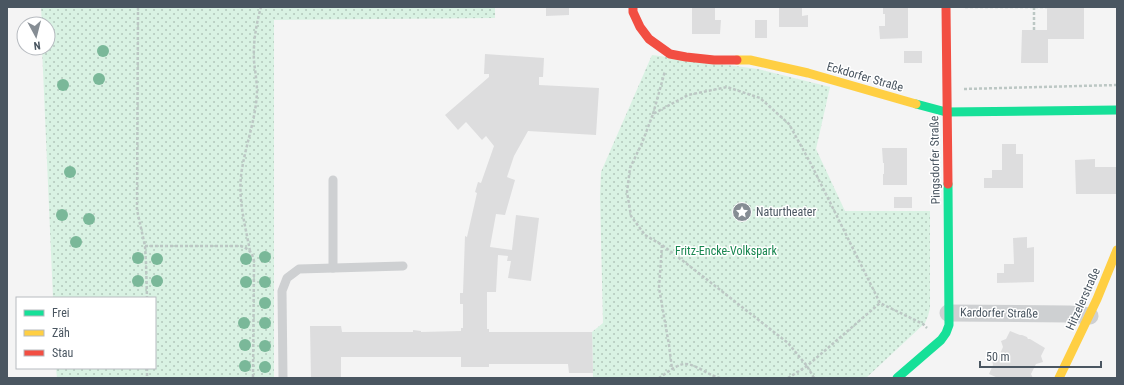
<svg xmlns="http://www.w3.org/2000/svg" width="1124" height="385" viewBox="0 0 1124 385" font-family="'Roboto Condensed',sans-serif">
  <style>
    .park { fill: url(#park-dots) }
    .building { fill: #ddddde }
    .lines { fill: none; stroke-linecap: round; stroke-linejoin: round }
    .path { stroke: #bcc7c4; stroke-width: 2.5; stroke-dasharray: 3 2; stroke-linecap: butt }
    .lane { stroke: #ced0d2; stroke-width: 9 }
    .street { stroke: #ced0d2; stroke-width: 17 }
    .fast { stroke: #16e098; stroke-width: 9 }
    .slow { stroke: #ffcf43; stroke-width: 9 }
    .jam { stroke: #f24e42; stroke-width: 9 }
    .tree { fill: #7ab899 }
    .labels { text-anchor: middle; stroke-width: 3; stroke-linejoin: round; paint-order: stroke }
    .street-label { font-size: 12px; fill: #4a5661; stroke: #fff }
    .poi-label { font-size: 12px; fill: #4a5661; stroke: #fff; text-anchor: start }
    .park-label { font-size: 12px; fill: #17864f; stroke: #fff }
  </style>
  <defs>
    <pattern id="park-dots" width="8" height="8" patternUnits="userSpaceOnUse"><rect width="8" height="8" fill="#d9f2e3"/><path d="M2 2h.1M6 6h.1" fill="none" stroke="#b2c7bb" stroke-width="1.8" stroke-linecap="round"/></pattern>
  </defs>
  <rect width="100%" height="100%" fill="#f4f4f4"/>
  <!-- park -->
  <g class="park">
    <polygon points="41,7 495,7 495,18 274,20 274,378 57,378 56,368 155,368 155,298 53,298 42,48 48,48 48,24 42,24"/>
    <polygon points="652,55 758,69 830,87 816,149 845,211 930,211 930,308 928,316 925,323 866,378 593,378 592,332 603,323 600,196 601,172"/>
  </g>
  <!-- building -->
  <g class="building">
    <polygon points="546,7 569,7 569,15 546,16"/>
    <polygon points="692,7 715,7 715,20 721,20 720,34 692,34"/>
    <polygon points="779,7 802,7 802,16 808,15 808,27 779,27"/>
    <polygon points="883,7 908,7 908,38 880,39 879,26 885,26 885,14 883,14"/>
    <polygon points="1047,7 1084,7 1084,39 1048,39 1048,63 1021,63 1022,30 1047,30"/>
    <rect x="755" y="20" width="12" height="18"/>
    <rect x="904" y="51" width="18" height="12"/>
    <polygon points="485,54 544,58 543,77 539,77 539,85 599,88 596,135 528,131 514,156 507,177 515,180 505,215 496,214 490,247 512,250 516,215 539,218 531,281 508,278 511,261 507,261 508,256 498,255 496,292 487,292 487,329 489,329 489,332 592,332 593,373 569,373 568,364 489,364 489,367 461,367 461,357 341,357 341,378 311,378 310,326 341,326 342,332 413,332 413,330 421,331 421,332 461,331 461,328 463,328 463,304 460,304 460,293 463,293 465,236 467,237 477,193 475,192 478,182 481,183 494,146 486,136 482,140 466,122 458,130 445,115 489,77 489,74 484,74"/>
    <polygon points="1002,144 1016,144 1016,154 1023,154 1023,188 984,188 984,178 992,178 992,170 1002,170"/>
    <polygon points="882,148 907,148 907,185 883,185 883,174 884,174 884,163 883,163"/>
    <polygon points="1095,159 1095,167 1117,167 1117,194 1076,194 1075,160"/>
    <rect x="894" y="197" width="18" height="11"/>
    <polygon points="1027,237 1027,248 1034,247 1034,282 997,283 997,273 1004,273 1004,264 1014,264 1013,238"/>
    <polygon points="1010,331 1020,335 1022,335 1027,337 1028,339 1030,339 1045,348 1041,356 1043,362 1036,364 1031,374 1033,378 998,378 989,374 993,365 992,360 998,358 1003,347 1001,341 1006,339"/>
  </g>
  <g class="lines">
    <!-- path -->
    <g class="path">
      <polyline points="138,7 137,210 145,246 146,263 147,298"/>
      <polyline points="965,7 1047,7"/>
      <polyline points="1034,7 1034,30"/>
      <polyline points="964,89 1117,85"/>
      <polyline points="653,114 665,71"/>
      <polyline points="662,245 659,288 669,345 672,369"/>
      <path d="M145,246h96c8,3 11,6 13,15l-1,117"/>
      <path d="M250,251c-5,-27 -13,-54 -8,-82 4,-25 14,-51 15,-77 0,-11 -2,-21 -3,-31 -1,-18 2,-36 7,-54"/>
      <polyline points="147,368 147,378"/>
      <path d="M659,378c6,-4 17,-13 25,-14 11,-1 25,12 36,14"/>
      <polyline points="788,378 807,366 880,303"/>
      <polyline points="814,378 807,366 788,343 687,264 662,245 645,235 631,216 627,192 630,168 642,143 653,114 688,95 727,87 760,98 789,124 811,164 880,303 923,324 927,328"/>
    </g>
    <!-- lane -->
    <g class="lane">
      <polyline points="333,268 333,180"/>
      <polyline points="283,378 282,291 287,278 299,269 403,266"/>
    </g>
    <!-- street -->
    <polyline class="street" points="948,313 1069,314 1090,316"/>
    <!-- fast -->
    <g class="fast">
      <polyline points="916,104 946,112 1117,110"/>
      <polyline points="897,378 941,340 946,333 949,325 948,184"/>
    </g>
    <!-- slow -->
    <g class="slow">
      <polyline points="737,60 750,60 808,73 916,104"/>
      <polyline points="1059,378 1097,299 1117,250"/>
    </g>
    <!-- jam -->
    <g class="jam">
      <polyline points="633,7 633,12 640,27 649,39 670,54 686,57 714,60 737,60"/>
      <polyline points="946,7 948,184"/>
    </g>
  </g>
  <!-- trees -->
  <g class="tree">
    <circle cx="103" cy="51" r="6"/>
    <circle cx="99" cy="79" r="6"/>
    <circle cx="63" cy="85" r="6"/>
    <circle cx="70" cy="172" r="6"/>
    <circle cx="62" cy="215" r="6"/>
    <circle cx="89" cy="219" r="6"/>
    <circle cx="76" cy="242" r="6"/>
    <circle cx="265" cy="257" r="6"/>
    <circle cx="138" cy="258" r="6"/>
    <circle cx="157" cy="259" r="6"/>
    <circle cx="246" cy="259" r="6"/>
    <circle cx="138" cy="281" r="6"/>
    <circle cx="157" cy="281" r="6"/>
    <circle cx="246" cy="282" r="6"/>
    <circle cx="265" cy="282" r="6"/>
    <circle cx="265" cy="303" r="6"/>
    <circle cx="244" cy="323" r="6"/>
    <circle cx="265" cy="323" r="6"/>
    <circle cx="245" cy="345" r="6"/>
    <circle cx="265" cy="346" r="6"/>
    <circle cx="245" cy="366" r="6"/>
    <circle cx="265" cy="367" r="6"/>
  </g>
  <!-- icons -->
  <defs>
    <symbol id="sight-disc" viewBox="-11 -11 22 22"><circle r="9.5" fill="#868d94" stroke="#fff"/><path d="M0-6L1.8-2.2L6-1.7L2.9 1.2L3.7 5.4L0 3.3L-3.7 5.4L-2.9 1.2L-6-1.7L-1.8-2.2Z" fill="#fff"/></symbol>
  </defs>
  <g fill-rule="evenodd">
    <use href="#sight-disc" x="731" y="201" width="22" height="22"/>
  </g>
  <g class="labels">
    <!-- street labels -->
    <g class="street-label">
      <text transform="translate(865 77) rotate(16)" y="4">Eckdorfer Straße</text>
      <text transform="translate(935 160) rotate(-91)" y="4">Pingsdorfer Straße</text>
      <text transform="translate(1083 299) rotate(-66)" y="4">Hitzelerstraße</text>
      <text transform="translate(999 313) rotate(1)" y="4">Kardorfer Straße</text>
    </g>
    <!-- poi labels -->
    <g class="poi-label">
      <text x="756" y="216">Naturtheater</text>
    </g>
    <!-- park labels -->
    <g class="park-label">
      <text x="726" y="255">Fritz-Encke-Volkspark</text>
    </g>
  </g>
  <!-- border -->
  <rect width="1124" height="385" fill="none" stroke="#4a5661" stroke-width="16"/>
  <!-- legend -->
  <rect x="16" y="297" width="140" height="72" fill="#ffffff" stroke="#b7bbc0"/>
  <rect x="24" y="310" width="20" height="6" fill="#16e098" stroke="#b7bbc0"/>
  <text x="52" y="317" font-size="12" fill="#4a5661">Frei</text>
  <rect x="24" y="330" width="20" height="6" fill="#ffcf43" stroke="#b7bbc0"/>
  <text x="52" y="337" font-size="12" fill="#4a5661">Zäh</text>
  <rect x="24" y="350" width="20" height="6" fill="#f24e42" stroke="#b7bbc0"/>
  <text x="52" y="357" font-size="12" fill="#4a5661">Stau</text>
  <!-- north arrow -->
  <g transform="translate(36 36) rotate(173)"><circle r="19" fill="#ffffff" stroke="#b7bbc0"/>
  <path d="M0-3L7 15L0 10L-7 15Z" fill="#868d94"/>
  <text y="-6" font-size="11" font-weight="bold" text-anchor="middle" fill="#4a5661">N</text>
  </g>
  <!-- scale -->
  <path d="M980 361v6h121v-6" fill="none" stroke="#4a5661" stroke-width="2"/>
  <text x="986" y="361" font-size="12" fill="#4a5661" stroke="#ffffff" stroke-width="3" paint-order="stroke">50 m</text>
</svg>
